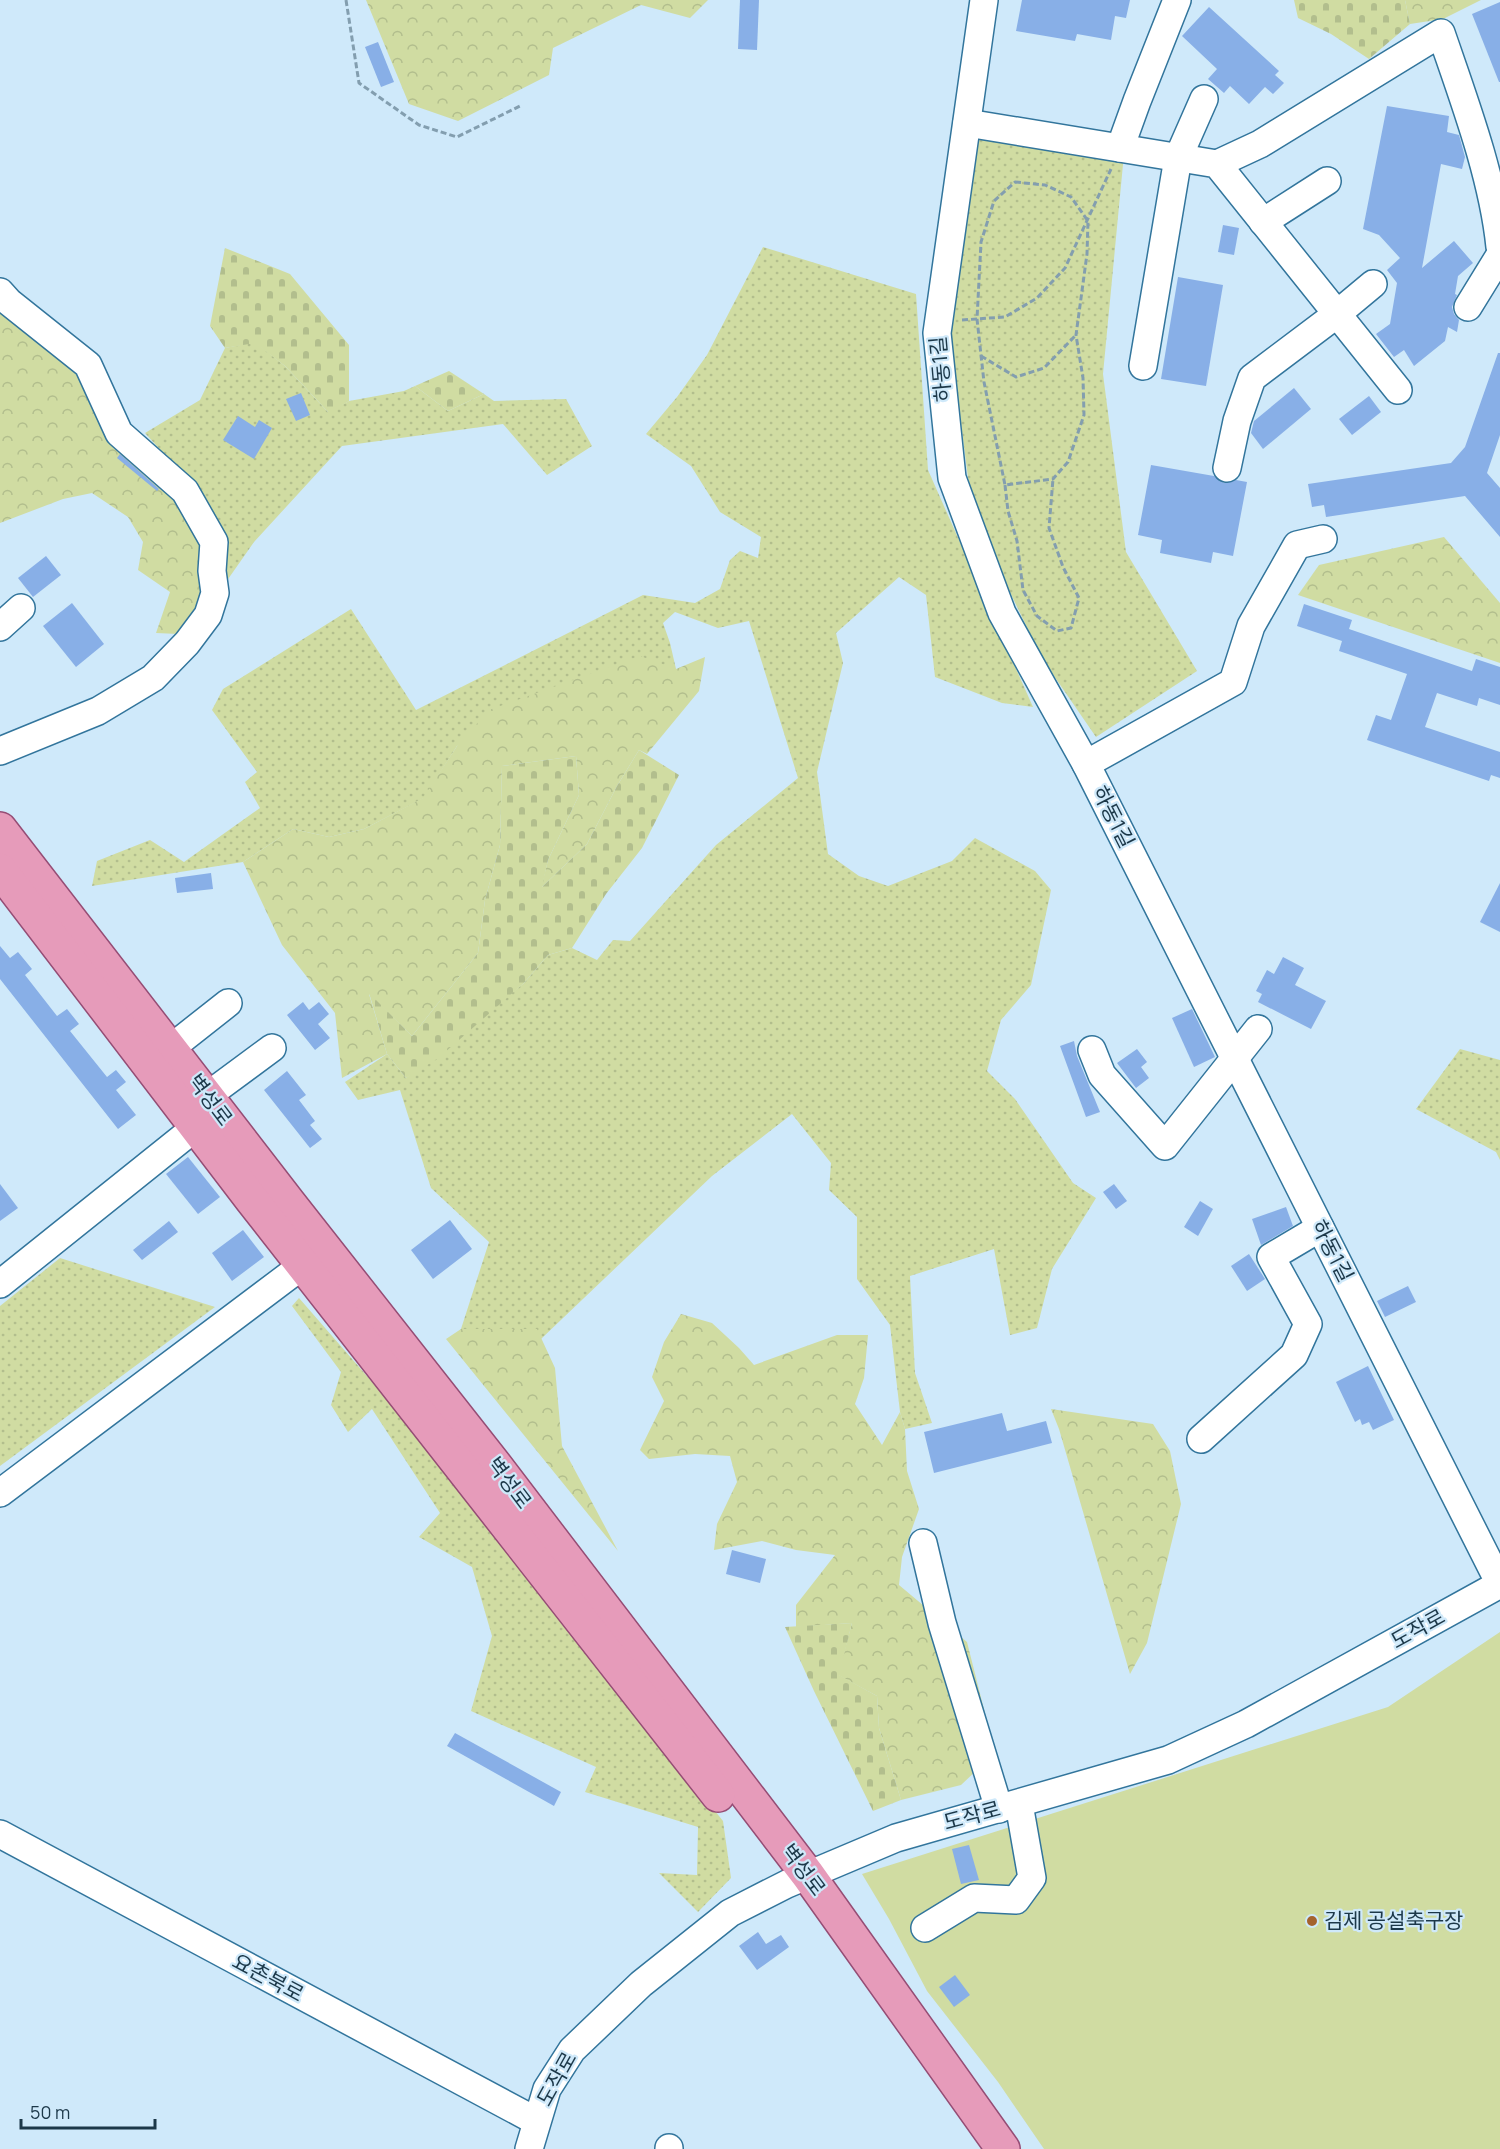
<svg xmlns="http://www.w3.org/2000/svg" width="1500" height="2149" viewBox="0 0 1500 2149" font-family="Manrope,'Noto Sans KR',sans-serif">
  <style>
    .green { fill: url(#green-dots) }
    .forest { fill: url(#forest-crowns) }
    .cemetery { fill: url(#cemetery-stones) }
    .pitch { fill: #d0dca2 }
    .building { fill: #88afe7 }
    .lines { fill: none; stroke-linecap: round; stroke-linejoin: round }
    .minor-casing { stroke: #32759c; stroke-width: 30 }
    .major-casing { stroke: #954d75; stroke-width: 36 }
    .path { stroke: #839eaf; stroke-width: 3; stroke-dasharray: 6 3; stroke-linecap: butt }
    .minor { stroke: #fff; stroke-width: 27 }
    .major { stroke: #e69bba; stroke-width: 33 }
    .poi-dot { fill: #a4632e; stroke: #cfe9fa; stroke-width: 2 }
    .labels { text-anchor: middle; stroke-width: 4.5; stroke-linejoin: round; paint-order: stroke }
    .street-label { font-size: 21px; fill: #1c3849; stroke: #cfe9fa }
    .poi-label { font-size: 21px; fill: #1c3849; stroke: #cfe9fa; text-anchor: start }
  </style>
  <defs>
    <pattern id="green-dots" width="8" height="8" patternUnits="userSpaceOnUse" patternTransform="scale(1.5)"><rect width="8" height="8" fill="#d0dca2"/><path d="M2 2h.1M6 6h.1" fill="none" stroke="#b2be8d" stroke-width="1.8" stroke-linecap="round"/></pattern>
    <pattern id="forest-crowns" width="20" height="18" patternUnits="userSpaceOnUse" patternTransform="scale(1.5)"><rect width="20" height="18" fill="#d0dca2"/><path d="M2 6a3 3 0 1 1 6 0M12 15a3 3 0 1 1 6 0" fill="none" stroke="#b2be8d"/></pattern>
    <pattern id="cemetery-stones" width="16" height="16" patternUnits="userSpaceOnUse" patternTransform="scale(1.5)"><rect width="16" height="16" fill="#d0dca2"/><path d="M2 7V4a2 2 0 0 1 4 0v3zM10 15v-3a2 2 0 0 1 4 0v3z" fill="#b2be8d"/></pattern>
  </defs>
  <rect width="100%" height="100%" fill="#cfe9fa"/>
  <!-- green -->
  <g class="green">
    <polygon points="978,117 1126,133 1103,374 1126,552 1197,671 1096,737 1043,660 1003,578 969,485 950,340"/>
    <polygon points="763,247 916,294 928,470 1033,707 1002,703 935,677 926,595 899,577 836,633 843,663 817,772 828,854 859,876 888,886 952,861 975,838 1035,871 1051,890 1031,985 1001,1020 987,1071 1015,1099 1073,1183 1096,1198 1052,1269 1037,1328 1010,1335 994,1249 910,1276 915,1373 932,1423 905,1429 900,1412 890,1325 857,1279 857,1217 829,1190 831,1163 792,1114 712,1176 541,1339 536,1329 461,1329 489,1242 431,1188 400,1090 358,1100 345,1082 387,1054 406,1078 524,983 548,955 572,948 597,960 613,940 630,941 716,845 798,778 749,621 718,628 675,612 663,623 670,643 676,669 457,746 424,798 364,829 329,837 293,829 243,862 92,886 97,861 150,840 184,862 260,808 245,782 257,772 212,710 223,689 351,609 416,710 643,595 695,603 720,589 730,560 740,551 758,558 761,537 720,512 691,466 646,434 677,397 707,355"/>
    <polygon points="255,342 285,366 328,412 349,401 404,391 415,386 448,411 484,394 494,401 566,399 592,446 547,475 503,424 342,446 254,542 226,582 225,533 193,486 145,433 200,400 225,348"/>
    <polygon points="1460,1049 1500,1060 1500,1160 1496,1152 1416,1109"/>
    <polygon points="60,1258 215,1307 0,1466 0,1306"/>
    <polygon points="299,1298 386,1398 723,1821 731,1878 698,1912 659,1873 697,1875 698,1827 585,1792 596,1767 471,1711 492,1636 472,1567 419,1537 440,1513 372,1409 348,1432 331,1405 341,1372 292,1306"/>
  </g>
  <!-- forest -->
  <g class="forest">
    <polygon points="366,0 708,0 690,18 641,5 553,48 549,75 458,121 409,104"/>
    <polygon points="1405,0 1481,0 1443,19 1410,24"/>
    <polygon points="0,297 83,374 174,498 201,540 202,599 178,634 156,633 170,592 138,570 143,542 128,517 92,493 63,499 0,523"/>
    <polygon points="1444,537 1500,603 1500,663 1298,595 1319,565"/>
    <polygon points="640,656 676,669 705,657 699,691 647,754 639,750 617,786 587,844 541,888 548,860 579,795 576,756 502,766 500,845 485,900 478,953 412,1036 369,994 387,1054 342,1078 335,1013 282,945 243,862 293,829 329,837 364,829 423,798 457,746 489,710"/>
    <polygon points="681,1314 712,1323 739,1348 754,1365 837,1335 868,1335 864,1378 855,1404 882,1445 900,1412 905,1429 907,1471 919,1509 902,1557 899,1585 967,1642 995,1753 961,1785 901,1800 879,1728 877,1696 838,1675 852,1623 796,1627 796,1605 835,1555 796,1550 762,1541 714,1550 717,1524 737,1482 730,1456 695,1454 649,1459 640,1450 664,1401 652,1377 664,1342"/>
    <polygon points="461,1329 537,1329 555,1368 562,1446 618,1551 446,1339"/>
    <polygon points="1051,1409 1153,1424 1170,1451 1181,1504 1147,1643 1130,1674 1059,1429"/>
  </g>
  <!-- cemetery -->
  <g class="cemetery">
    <polygon points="1294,0 1405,0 1410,24 1369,59 1331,34 1298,18"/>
    <polygon points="225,248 290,274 349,345 349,401 329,413 285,366 255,343 225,348 210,326"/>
    <polygon points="449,371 484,394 448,411 415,386"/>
    <polygon points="639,750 679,775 642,848 606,894 572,948 548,955 524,983 467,1033 437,1059 406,1078 387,1054 369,993 412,1036 478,953 485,900 500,845 502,766 576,756 579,795 548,860 542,887 587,844 617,786"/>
    <polygon points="852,1623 839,1675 877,1696 879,1728 901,1800 873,1811 814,1691 785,1627"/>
  </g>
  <!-- pitch -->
  <polygon class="pitch" points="1500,1632 1500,2149 1044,2149 998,2082 927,1991 889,1919 862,1874 1388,1707"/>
  <!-- building -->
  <g class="building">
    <polygon points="740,0 759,0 757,50 738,49"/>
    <polygon points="1022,0 1130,0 1126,18 1115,16 1111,40 1077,34 1075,41 1016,31"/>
    <polygon points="1500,2 1500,82 1499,82 1472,14"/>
    <polygon points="1209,7 1279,71 1275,75 1284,83 1273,94 1265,87 1249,104 1230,86 1224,93 1208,79 1217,69 1182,36"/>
    <polygon points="378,42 394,82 381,87 365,47"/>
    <polygon points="1387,106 1449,116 1447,132 1459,135 1465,157 1462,169 1441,164 1422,268 1454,241 1473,263 1458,276 1455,294 1457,295 1452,307 1454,314 1459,320 1457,332 1448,327 1445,341 1414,366 1404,350 1394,357 1376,334 1390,324 1397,283 1387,270 1400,258 1379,235 1363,229"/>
    <polygon points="1223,225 1239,228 1234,255 1218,252"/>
    <polygon points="1178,277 1223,285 1206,386 1161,379"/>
    <polygon points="1498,353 1500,353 1500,435 1487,473 1500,488 1500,537 1465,496 1326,517 1324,505 1312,507 1308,484 1451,463 1465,447"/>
    <polygon points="1294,388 1311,409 1263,449 1251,433 1254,421"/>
    <polygon points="301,393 310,415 296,421 286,399"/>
    <polygon points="1369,396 1381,412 1352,435 1339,419"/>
    <polygon points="238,416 255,427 259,420 272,428 254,459 223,440"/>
    <polygon points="120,454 159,489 157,491 117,458"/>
    <polygon points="1151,465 1214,476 1224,483 1236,480 1247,482 1233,556 1213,552 1211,563 1160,553 1162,540 1138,535"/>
    <polygon points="46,556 61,575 33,597 18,578"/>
    <polygon points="72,603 104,644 76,667 43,626"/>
    <polygon points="1304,604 1352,620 1349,629 1472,671 1476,659 1500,667 1500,705 1479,698 1477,706 1437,693 1425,727 1500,752 1500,778 1491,775 1489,781 1367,740 1376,715 1391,720 1407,674 1339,651 1342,641 1297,626"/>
    <polygon points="211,873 213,889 177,893 175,878"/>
    <polygon points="1500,883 1500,932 1480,922"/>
    <polygon points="0,946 10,958 18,952 32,969 25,975 57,1016 67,1009 79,1024 70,1031 107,1077 116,1070 126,1082 116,1090 136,1115 118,1129 0,979"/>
    <polygon points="1283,957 1304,968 1295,985 1326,1001 1311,1029 1258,1002 1262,994 1256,991 1267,970 1274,974"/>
    <polygon points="303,1002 309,1010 319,1002 329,1014 318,1024 330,1038 315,1050 287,1015"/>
    <polygon points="1192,1009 1215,1057 1194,1067 1172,1018"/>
    <polygon points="1074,1041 1077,1056 1100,1112 1086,1117 1060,1046"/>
    <polygon points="1137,1049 1147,1062 1141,1067 1149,1078 1136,1088 1117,1063"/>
    <polygon points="287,1071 306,1095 299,1100 315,1121 310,1125 322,1139 310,1148 264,1090"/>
    <polygon points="188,1157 220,1197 198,1214 166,1174"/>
    <polygon points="0,1184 18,1208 0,1221"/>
    <polygon points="1114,1184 1127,1201 1116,1209 1103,1192"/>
    <polygon points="1200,1201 1213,1209 1198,1236 1184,1227"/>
    <polygon points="1286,1207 1293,1226 1261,1245 1252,1219"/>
    <polygon points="450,1220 472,1249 433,1279 411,1250"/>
    <polygon points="169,1221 178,1232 142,1260 133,1250"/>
    <polygon points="243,1230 264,1257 232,1281 212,1253"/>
    <polygon points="1249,1254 1265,1279 1247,1291 1231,1266"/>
    <polygon points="1408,1286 1416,1302 1385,1317 1377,1301"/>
    <polygon points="1368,1366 1394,1420 1373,1430 1369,1422 1362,1425 1360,1419 1355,1422 1336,1382"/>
    <polygon points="1002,1413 1007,1431 1046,1421 1052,1443 934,1473 924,1432"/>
    <polygon points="732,1550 766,1559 760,1583 726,1574"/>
    <polygon points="455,1733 561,1792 554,1806 447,1746"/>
    <polygon points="969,1845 979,1880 961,1884 952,1849"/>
    <polygon points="758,1932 766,1944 781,1935 789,1947 757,1970 739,1946"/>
    <polygon points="955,1975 970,1995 954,2007 939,1987"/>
  </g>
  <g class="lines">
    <defs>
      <g id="minor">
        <polyline points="984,0 937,333 952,478 1002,613 1086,764 1500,1584"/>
        <polyline points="967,123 1217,164 1398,390"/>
        <polyline points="1120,148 1137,101 1177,0"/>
        <path d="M1217,164l43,-20 181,-111c23,67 52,144 59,214"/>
        <polyline points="1263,222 1327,181"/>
        <polyline points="0,292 9,302 88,365 119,433 185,491 214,542 212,571 215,593 208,615 187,643 153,678 98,711 0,751"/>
        <polyline points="1468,307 1500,255"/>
        <polyline points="1143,366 1178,158 1204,99"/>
        <polyline points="1227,468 1237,421 1252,378 1337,314 1373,284"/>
        <polyline points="0,627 21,608"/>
        <polyline points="1086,764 1233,682 1251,626 1297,545 1323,539"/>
        <polyline points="171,1048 228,1003"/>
        <polyline points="1092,1050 1102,1075 1165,1146 1258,1029"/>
        <polyline points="207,1096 272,1048"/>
        <polyline points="0,1284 196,1127"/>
        <polyline points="1201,1439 1294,1355 1308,1324 1271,1257 1320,1228"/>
        <polyline points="0,1493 303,1265"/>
        <polyline points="923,1543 942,1623 999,1809"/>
        <polyline points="0,1834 536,2121"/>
        <polyline points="925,1928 974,1898 1016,1900 1032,1878 1019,1804"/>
        <polyline points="529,2149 547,2089 572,2050 641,1984 730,1913 787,1884 896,1838 1168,1760 1246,1724 1500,1584"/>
        <polyline points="669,2149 669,2148"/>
      </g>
      <g id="major">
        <polyline points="0,829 289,1203 495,1465 808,1875 1003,2149"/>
        <polyline points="0,870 252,1200 718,1795"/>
      </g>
    </defs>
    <!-- minor casing -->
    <use href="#minor" class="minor-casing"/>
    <!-- major casing -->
    <use href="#major" class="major-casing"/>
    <!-- path -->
    <g class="path">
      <polyline points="346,0 359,83 419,125 457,137 520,106"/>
      <polygon points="1015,182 1045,185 1071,197 1088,221 1087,254 1076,335 1083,378 1084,415 1068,462 1053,479 1005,485 984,382 977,319 981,242 994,201"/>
      <polyline points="962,320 1005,317 1037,298 1065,268 1111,169"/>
      <polyline points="981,356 1016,377 1044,368 1076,335"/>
      <polyline points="1005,485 1008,511 1017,541 1023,590 1037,616 1057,631 1071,628 1079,598 1063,567 1049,528 1053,479"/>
    </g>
    <!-- minor -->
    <use href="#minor" class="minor"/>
    <!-- major -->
    <use href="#major" class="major"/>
  </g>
  <!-- markers -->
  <circle class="poi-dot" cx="1312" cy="1921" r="6"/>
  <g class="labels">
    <!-- street labels -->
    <g class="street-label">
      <text transform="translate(941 369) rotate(-95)" y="7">하동1길</text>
      <text transform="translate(1113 817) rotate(63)" y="7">하동1길</text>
      <text transform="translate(210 1100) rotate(53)" y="7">벽성로</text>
      <text transform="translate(1332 1251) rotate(63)" y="7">하동1길</text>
      <text transform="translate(509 1483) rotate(53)" y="7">벽성로</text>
      <text transform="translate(1418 1629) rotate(-29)" y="7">도작로</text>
      <text transform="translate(972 1816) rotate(-15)" y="7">도작로</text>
      <text transform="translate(803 1870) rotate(53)" y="7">벽성로</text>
      <text transform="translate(268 1978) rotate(28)" y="7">요촌북로</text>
      <text transform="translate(557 2079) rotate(-61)" y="7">도작로</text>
    </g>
    <!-- poi labels -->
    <g class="poi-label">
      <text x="1324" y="1928">김제 공설축구장</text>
    </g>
  </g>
  <!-- scale -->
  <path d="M21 2119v9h134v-9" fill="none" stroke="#1c3849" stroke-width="3"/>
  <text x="30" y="2119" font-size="18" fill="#1c3849" stroke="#cfe9fa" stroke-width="4.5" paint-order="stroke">50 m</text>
</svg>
